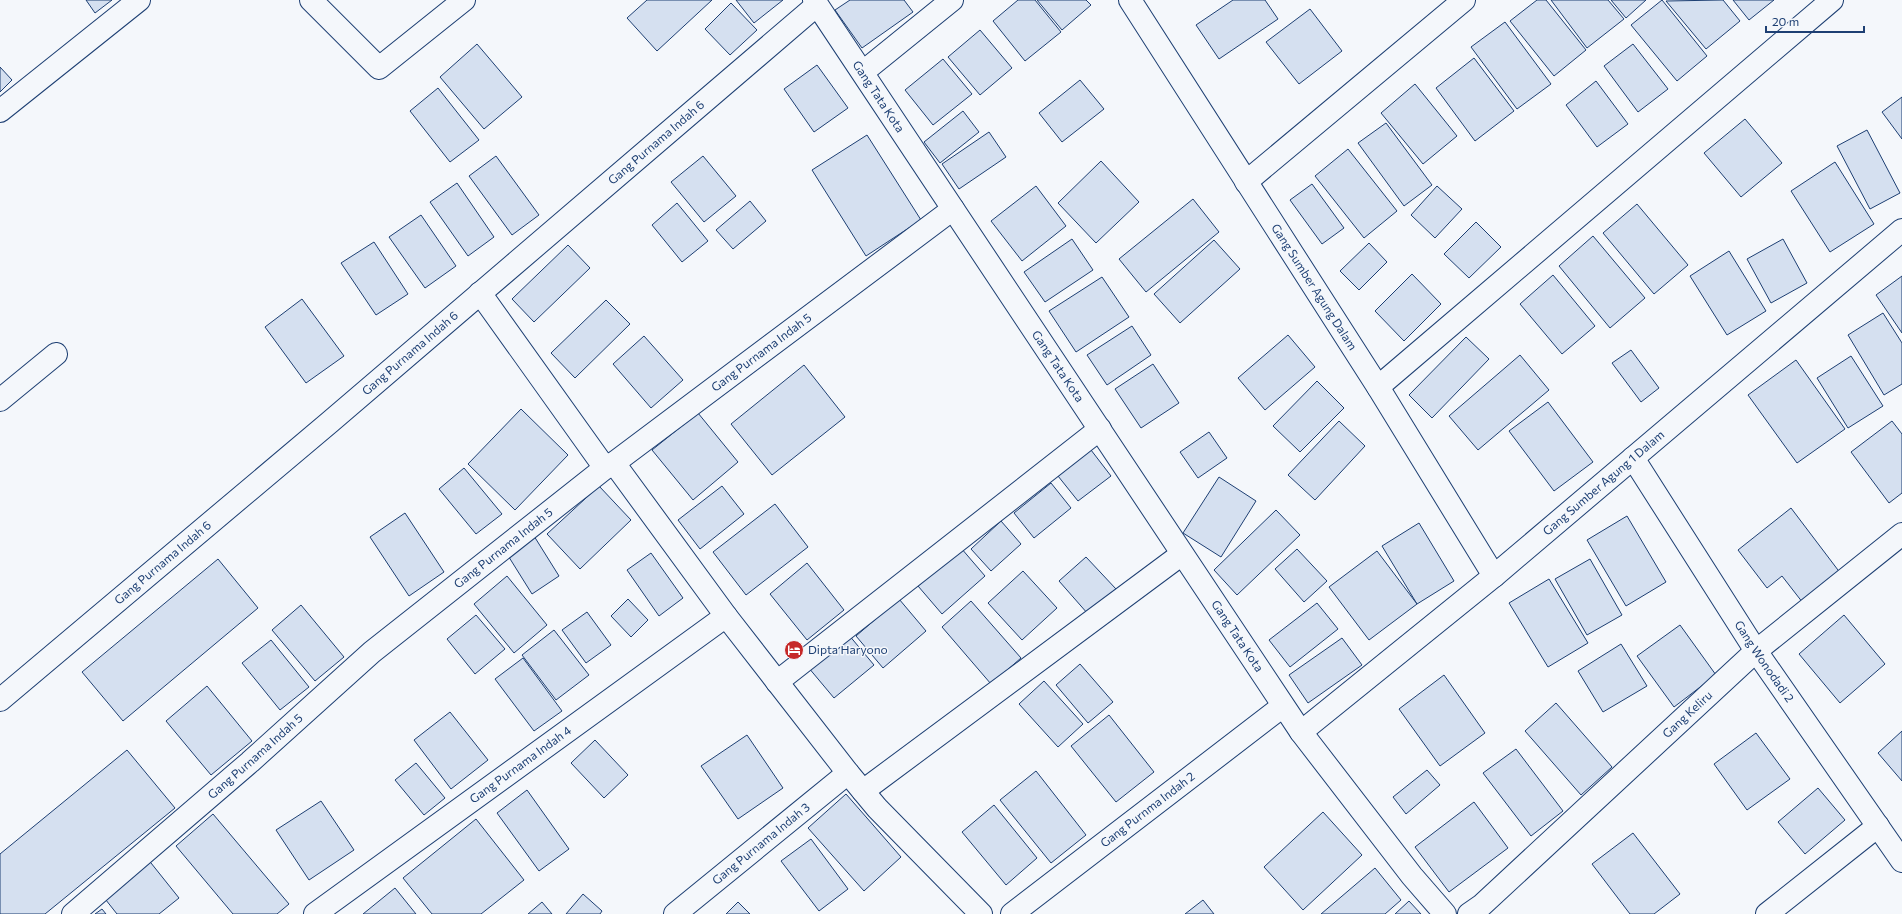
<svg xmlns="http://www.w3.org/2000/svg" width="1902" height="914" viewBox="0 0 1902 914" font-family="Commissioner,sans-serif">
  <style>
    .building { fill: #d5e0f0; stroke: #1d3f73 }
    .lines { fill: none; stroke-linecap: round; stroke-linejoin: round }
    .street-casing { stroke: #1d3f73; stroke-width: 24 }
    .street { stroke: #f4f7fb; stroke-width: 22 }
    .labels { text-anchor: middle; stroke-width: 3; stroke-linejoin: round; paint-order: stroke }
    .street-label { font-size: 12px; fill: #1d3f73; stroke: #f4f7fb }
    .poi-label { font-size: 12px; fill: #1d3f73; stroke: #f4f7fb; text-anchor: start }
  </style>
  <rect width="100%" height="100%" fill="#f4f7fb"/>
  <!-- building -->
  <g class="building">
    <polygon points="86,0 112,0 95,13"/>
    <polygon points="647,0 712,0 657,51 627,18"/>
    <polygon points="736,0 783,0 754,23"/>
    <polygon points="850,0 904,0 913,12 862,48 835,10"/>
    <polygon points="1018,0 1035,0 1061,32 1025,61 993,21"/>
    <polygon points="1037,0 1086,0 1091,5 1062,30"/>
    <polygon points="1233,0 1265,0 1278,19 1219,59 1196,25"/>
    <polygon points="1537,0 1546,0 1586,50 1554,76 1510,21"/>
    <polygon points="1551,0 1608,0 1624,19 1587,48"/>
    <polygon points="1611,0 1646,0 1626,18"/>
    <polygon points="1662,0 1707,56 1677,81 1631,25"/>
    <polygon points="1723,0 1740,21 1706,49 1666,1"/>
    <polygon points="1733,0 1774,0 1749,20"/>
    <polygon points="731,3 757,30 730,55 705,29"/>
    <polygon points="1310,9 1342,51 1299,84 1266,42"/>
    <polygon points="1505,22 1551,84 1517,109 1471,47"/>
    <polygon points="980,30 1012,68 980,95 948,57"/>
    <polygon points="477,44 522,97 484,129 440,77"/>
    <polygon points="1633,44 1668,89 1638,112 1604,66"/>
    <polygon points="1474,58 1514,111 1475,141 1436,88"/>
    <polygon points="943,59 972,94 933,125 905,90"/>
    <polygon points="817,65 848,108 814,132 784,89"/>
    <polygon points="0,67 12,80 0,92"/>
    <polygon points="1080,80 1104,109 1062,142 1039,113"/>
    <polygon points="1596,81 1628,124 1597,147 1566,105"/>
    <polygon points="1415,84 1457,136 1423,164 1381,113"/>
    <polygon points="438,88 479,140 450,162 410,111"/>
    <polygon points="1902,97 1902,139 1882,112"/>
    <polygon points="963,111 979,132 940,163 924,142"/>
    <polygon points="1745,119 1782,163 1741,197 1704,153"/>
    <polygon points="1386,123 1432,185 1404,206 1358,143"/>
    <polygon points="1867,130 1900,193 1870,209 1837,146"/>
    <polygon points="989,132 1006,157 959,189 942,164"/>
    <polygon points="867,135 921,220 866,256 812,170"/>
    <polygon points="1348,149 1397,211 1364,238 1315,176"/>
    <polygon points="496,156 539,215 512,235 469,176"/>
    <polygon points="703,156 736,196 704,222 671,182"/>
    <polygon points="1101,161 1139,202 1096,243 1058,203"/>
    <polygon points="1835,162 1874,224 1830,252 1791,191"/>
    <polygon points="457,183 494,237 468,256 430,202"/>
    <polygon points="1312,184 1344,228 1322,244 1290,200"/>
    <polygon points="1036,186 1066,226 1022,261 991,221"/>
    <polygon points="1437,186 1462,209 1435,238 1411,215"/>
    <polygon points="1193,199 1219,232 1146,292 1119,259"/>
    <polygon points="750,201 766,221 733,249 716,230"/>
    <polygon points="677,203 708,241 682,262 652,225"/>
    <polygon points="1637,204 1688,265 1654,294 1603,233"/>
    <polygon points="421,215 456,266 425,288 389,237"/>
    <polygon points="1476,222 1501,247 1469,278 1444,254"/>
    <polygon points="1593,236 1645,298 1610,328 1559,266"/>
    <polygon points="1072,239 1093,270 1045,302 1024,272"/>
    <polygon points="1783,239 1807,283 1771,303 1747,259"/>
    <polygon points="1214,240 1240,269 1180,323 1154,294"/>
    <polygon points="374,242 408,294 376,315 341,263"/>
    <polygon points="1369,243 1387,262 1359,290 1340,271"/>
    <polygon points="568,245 590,268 534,322 512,299"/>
    <polygon points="1729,251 1766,311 1727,335 1690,276"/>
    <polygon points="1412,274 1441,304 1404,341 1375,311"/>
    <polygon points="1553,275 1595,326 1562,354 1520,304"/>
    <polygon points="1902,276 1902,333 1876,295"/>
    <polygon points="1102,277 1129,317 1076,352 1049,311"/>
    <polygon points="302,299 344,356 306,383 265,327"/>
    <polygon points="606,300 630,324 575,378 551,353"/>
    <polygon points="1883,313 1902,343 1902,384 1884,395 1848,335"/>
    <polygon points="1132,326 1151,355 1107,385 1087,355"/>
    <polygon points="1288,335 1315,367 1265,410 1238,378"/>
    <polygon points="644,336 683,380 651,408 613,364"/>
    <polygon points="1466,337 1489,359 1432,418 1409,395"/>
    <polygon points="1631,350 1659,388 1641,402 1612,363"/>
    <polygon points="1520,355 1549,390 1478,450 1449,416"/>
    <polygon points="1851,356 1883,406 1848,428 1817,378"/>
    <polygon points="1796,360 1845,429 1797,463 1748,395"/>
    <polygon points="1153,364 1179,403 1141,428 1115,389"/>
    <polygon points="804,365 845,417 772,475 731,424"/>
    <polygon points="1317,381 1344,408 1300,452 1273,426"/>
    <polygon points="1548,402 1593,462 1554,491 1509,431"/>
    <polygon points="521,409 568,455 515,510 468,464"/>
    <polygon points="698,413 738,462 693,500 652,450"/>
    <polygon points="1339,421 1365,446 1315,500 1288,475"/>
    <polygon points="1892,421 1902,434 1902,493 1889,503 1851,452"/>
    <polygon points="1209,432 1227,458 1198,478 1180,452"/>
    <polygon points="1091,450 1111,476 1078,501 1058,476"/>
    <polygon points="464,468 502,514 476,534 439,489"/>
    <polygon points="1219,477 1256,501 1221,557 1183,533"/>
    <polygon points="1051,483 1071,508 1034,538 1014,513"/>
    <polygon points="599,486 631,520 580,569 547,534"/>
    <polygon points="722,486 744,514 700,549 678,520"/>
    <polygon points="775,504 808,547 746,595 713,552"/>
    <polygon points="1791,508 1841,574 1803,603 1782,576 1767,588 1738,550"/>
    <polygon points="1276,510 1300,535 1237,595 1214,570"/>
    <polygon points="405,513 444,572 409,596 370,537"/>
    <polygon points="1627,516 1666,582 1626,606 1587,540"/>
    <polygon points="1001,521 1021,544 991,571 971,549"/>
    <polygon points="1419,523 1454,581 1417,604 1382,546"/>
    <polygon points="534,536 559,576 532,594 507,554"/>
    <polygon points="961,548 985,576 942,614 918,586"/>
    <polygon points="1297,549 1327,581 1304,602 1275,569"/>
    <polygon points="1377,551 1417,604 1369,640 1329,587"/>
    <polygon points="651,553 683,598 659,616 627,570"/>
    <polygon points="1086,557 1116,589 1088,614 1059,581"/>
    <polygon points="218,559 258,608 123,721 82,672"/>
    <polygon points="1590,559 1622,615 1587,635 1555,579"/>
    <polygon points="807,563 844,610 807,640 770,594"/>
    <polygon points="1023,571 1057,608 1022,640 988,603"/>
    <polygon points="507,576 547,625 514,653 474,604"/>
    <polygon points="1549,579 1588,643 1548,667 1509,603"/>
    <polygon points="628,599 648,620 631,637 611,616"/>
    <polygon points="899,599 926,631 883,668 856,636"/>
    <polygon points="971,601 1021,658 991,684 942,627"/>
    <polygon points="1317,603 1338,629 1290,667 1269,640"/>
    <polygon points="301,605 344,657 315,681 272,630"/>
    <polygon points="587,612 611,645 586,663 562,630"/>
    <polygon points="476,615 505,649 475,674 447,639"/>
    <polygon points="1844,615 1885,664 1840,703 1799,654"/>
    <polygon points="1680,625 1716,675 1674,707 1637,656"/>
    <polygon points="554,630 589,675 556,700 522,655"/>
    <polygon points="848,634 874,665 834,698 808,667"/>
    <polygon points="1342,638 1362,665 1308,703 1289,675"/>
    <polygon points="271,640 309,687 280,710 242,663"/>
    <polygon points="1621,644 1647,686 1603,712 1578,671"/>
    <polygon points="523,658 562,711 534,731 495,679"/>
    <polygon points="1080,664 1113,702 1088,723 1056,685"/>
    <polygon points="1444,675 1485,733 1440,766 1399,709"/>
    <polygon points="1044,681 1083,724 1058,747 1019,704"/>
    <polygon points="207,686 252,741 211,775 166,721"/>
    <polygon points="1556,703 1612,767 1581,795 1525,731"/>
    <polygon points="450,712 488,760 451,789 414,740"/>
    <polygon points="1109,715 1154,772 1116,802 1071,746"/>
    <polygon points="1902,731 1902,781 1878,753"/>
    <polygon points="1756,733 1790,779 1747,810 1714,764"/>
    <polygon points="747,735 783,788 738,819 701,766"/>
    <polygon points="595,740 628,775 604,798 571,763"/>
    <polygon points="1516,749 1563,811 1531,836 1483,773"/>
    <polygon points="127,750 175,808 45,914 0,914 0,854"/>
    <polygon points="416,763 445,798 424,815 395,780"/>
    <polygon points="1427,770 1440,785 1406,814 1393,797"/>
    <polygon points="1036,771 1086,835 1051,863 1000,800"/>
    <polygon points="1818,788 1845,820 1805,854 1778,822"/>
    <polygon points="527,790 569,849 539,871 497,813"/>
    <polygon points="846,794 901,857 864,891 808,828"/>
    <polygon points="321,801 354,850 309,880 276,830"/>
    <polygon points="1474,802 1508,848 1449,892 1415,847"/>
    <polygon points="994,805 1037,858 1006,885 962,832"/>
    <polygon points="1323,812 1362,855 1303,910 1264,867"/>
    <polygon points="213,814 289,904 277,914 233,914 176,846"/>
    <polygon points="476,819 524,880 481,914 432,914 403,878"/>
    <polygon points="1633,833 1680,894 1654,914 1630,914 1592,864"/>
    <polygon points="811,839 848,889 819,911 781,861"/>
    <polygon points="147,858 179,898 159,914 117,914 102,895"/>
    <polygon points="1375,868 1401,900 1385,914 1321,914"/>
    <polygon points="395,888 416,914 363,914"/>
    <polygon points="583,894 602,911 600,914 566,914"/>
    <polygon points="1203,900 1214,914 1185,914"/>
    <polygon points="1409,901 1421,914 1395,914"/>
    <polygon points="542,902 552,914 528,914"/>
    <polygon points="738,902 750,914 726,914"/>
    <polygon points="102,909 106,914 95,914"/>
  </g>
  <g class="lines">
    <defs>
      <g id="street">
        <polyline points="311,0 379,68 464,0"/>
        <path id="s1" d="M814,0l487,732 111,144 33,38"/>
        <path id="s2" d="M1130,0l248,387 116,189"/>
        <polyline points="863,72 952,0"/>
        <polyline points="0,111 139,0"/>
        <polyline points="1246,182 1464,0"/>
        <polyline points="480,293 605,468"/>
        <polyline points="1378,387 1832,0"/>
        <polyline points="0,400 56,354"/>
        <path id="s3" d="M1633,458l123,193 146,210"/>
        <polyline points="614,463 726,616 848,773 877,808 981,914"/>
        <polyline points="777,682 1100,429"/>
        <path id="s4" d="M0,700l330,-278 487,-417"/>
        <path id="s5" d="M1301,732l193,-156 408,-346"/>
        <polyline points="863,791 1182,554"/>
        <path id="s6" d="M73,914l177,-152 122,-110 233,-184 9,-5 339,-254"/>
        <path id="s7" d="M315,914l411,-298"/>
        <path id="s8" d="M675,914l173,-141"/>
        <path id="s9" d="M1012,914l271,-208"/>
        <path id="s10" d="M1469,914l13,-9 274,-254 146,-117"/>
        <polyline points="1767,914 1878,826"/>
      </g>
    </defs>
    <!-- street casing -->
    <use href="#street" class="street-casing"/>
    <!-- street -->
    <use href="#street" class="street"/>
  </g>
  <!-- icons -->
  <defs>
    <symbol id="hotel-disc" viewBox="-11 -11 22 22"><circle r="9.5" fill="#c62828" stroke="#f4f7fb"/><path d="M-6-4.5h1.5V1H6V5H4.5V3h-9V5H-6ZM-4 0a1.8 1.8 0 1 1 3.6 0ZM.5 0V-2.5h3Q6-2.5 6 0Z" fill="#fff"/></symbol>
  </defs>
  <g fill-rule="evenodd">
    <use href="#hotel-disc" x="783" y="639" width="22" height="22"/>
  </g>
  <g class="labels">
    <!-- street labels -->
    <g class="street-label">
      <text dy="4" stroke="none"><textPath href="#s1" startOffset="116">Gang Tata Kota</textPath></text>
      <text dy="4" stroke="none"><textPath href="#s4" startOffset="861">Gang Purnama Indah 6</textPath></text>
      <text dy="4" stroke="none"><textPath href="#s2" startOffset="341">Gang Sumber Agung Dalam</textPath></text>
      <text dy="4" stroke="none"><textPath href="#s4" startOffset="537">Gang Purnama Indah 6</textPath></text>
      <text dy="4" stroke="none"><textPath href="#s6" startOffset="889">Gang Purnama Indah 5</textPath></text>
      <text dy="4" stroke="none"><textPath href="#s1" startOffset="440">Gang Tata Kota</textPath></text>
      <text dy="4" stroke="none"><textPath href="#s5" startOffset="392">Gang Sumber Agung 1 Dalam</textPath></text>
      <text dy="4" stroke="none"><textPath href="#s6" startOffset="565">Gang Purnama Indah 5</textPath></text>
      <text dy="4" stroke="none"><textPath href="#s4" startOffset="213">Gang Purnama Indah 6</textPath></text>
      <text dy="4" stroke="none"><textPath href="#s1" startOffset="764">Gang Tata Kota</textPath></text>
      <text dy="4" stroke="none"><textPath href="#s3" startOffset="242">Gang Wonodadi 2</textPath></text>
      <text dy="4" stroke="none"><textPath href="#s10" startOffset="296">Gang Keliru</textPath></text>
      <text dy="4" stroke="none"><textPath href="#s6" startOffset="241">Gang Purnama Indah 5</textPath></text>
      <text dy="4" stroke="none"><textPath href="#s7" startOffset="254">Gang Purnama Indah 4</textPath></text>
      <text dy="4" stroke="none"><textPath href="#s9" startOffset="171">Gang Purnma Indah 2</textPath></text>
      <text dy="4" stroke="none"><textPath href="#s8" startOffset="111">Gang Purnama Indah 3</textPath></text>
    </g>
    <!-- poi labels -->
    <g class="poi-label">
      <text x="808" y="654">Dipta Haryono</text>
    </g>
  </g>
  <!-- scale -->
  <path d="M1766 26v6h98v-6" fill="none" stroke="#1d3f73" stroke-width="2"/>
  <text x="1772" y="26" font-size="12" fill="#1d3f73" stroke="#f4f7fb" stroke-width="3" paint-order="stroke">20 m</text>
</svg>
